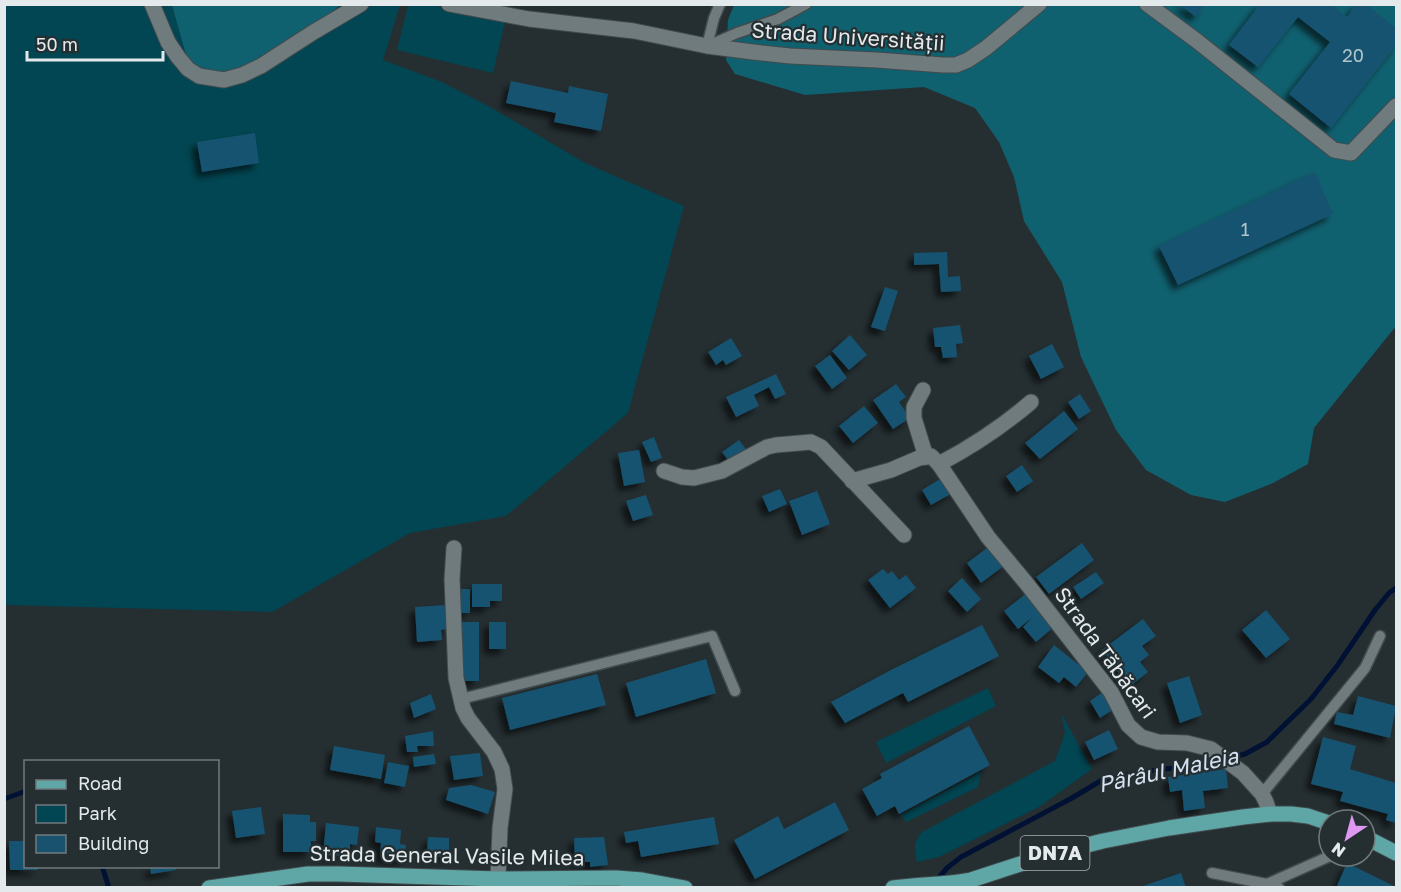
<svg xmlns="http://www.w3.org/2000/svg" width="1401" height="892" viewBox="0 0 1401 892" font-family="'Golos Text',sans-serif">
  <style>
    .green { fill: #014652 }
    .forest { fill: #106170 }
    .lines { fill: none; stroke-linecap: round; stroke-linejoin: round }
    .stream { stroke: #013; stroke-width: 5 }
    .building { fill: #19526f; filter: url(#shadow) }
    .lane-casing { stroke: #414a4c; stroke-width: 13 }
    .street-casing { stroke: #414a4c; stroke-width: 17 }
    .primary-casing { stroke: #414a4c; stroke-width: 17 }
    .lane { stroke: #6f7b7d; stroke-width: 10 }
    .street { stroke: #6f7b7d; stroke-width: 15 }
    .primary { stroke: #5ea7a6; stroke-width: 15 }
    .labels { text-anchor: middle; stroke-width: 4.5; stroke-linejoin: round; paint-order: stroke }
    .number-label { font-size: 18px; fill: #b1c4cd }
    .shield { fill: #252f32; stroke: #abb2b4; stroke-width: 1.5 }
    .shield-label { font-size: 20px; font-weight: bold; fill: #e4eaec }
    .street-label { font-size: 21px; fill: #e4eaec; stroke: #252f32 }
    .water-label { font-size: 22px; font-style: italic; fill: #d5e0f0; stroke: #252f32 }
  </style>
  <defs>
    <filter id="shadow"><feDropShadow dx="-5.5" dy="5.5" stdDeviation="3" flood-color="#0009"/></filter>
  </defs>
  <rect width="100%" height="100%" fill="#252f32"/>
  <!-- green -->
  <g class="green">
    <polygon points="5,5 400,5 383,60 442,82 490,107 585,163 684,206 628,413 506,516 410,533 272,612 5,605"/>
    <polygon points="408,5 432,5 505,22 493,73 397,50"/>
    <polygon points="988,688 996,706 886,763 876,742"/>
    <path d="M1061,713l31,56 -53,38 -100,50 -22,5c-3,-14 -4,-19 5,-30l133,-71 10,-28z"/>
    <polygon points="981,772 978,787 906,822 901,815"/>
  </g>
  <!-- forest -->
  <g class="forest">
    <path d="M172,5h167c-11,15 -85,61 -104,66 -12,2 -26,0 -38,0l-10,-13z"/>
    <polygon points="734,5 1396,5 1396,326 1314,428 1308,464 1273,483 1225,502 1191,495 1146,470 1116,430 1081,357 1062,282 1024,221 1014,177 999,142 975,108 924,87 805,95 735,74 726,60 728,20"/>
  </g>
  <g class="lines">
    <!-- stream -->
    <g class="stream">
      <polyline points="4,799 26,791"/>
      <polyline points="102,866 109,888"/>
      <polyline points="935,882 947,868 961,857 1072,798 1102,780 1142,772 1204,764 1245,754 1267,742 1311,699 1337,666 1375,610 1389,593 1396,588"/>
    </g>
  </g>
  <!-- building -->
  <g class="building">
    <polygon points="1179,4 1205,4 1196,17"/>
    <polygon points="1260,4 1331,4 1347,17 1356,5 1367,5 1396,28 1396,45 1331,128 1289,94 1330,42 1298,17 1258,67 1229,45"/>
    <polygon points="511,81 568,93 569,86 608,94 601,131 554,122 556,113 506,103"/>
    <polygon points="255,133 259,163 202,172 197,142"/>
    <polygon points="1315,172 1333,214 1178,285 1159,246"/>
    <polygon points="947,252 948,277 960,276 961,291 941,292 939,264 914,265 914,253"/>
    <polygon points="885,287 898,291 885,331 871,327"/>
    <polygon points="960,325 963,343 956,344 957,357 943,358 941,347 935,347 933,328"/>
    <polygon points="850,335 867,355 849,370 832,351"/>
    <polygon points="731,338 742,356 726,365 723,360 716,365 708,352"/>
    <polygon points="1052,344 1064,367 1041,379 1029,356"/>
    <polygon points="830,355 847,378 832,389 815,366"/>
    <polygon points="776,374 786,394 775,399 769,387 754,395 759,406 736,417 726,397"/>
    <polygon points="896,384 906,397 899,402 910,418 893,429 873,400"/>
    <polygon points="1080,394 1091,411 1079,419 1068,402"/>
    <polygon points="864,406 878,423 853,443 839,426"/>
    <polygon points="1064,411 1078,429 1040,459 1025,443"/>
    <polygon points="654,437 662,458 651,462 642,442"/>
    <polygon points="739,440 748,452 731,464 722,452"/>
    <polygon points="639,450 645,482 624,486 618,453"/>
    <polygon points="1022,465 1033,481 1017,492 1006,476"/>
    <polygon points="945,476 954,492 931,505 922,490"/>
    <polygon points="780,489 787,504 769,512 762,496"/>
    <polygon points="817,491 830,524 802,535 789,501"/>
    <polygon points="646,495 653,515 633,521 626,501"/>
    <polygon points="1082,543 1094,560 1049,594 1036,577"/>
    <polygon points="991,545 1005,565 981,583 967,563"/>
    <polygon points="883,569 888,574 892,571 899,580 906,575 916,588 890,608 868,580"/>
    <polygon points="1096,572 1104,583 1081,599 1073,587"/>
    <polygon points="962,578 981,599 967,612 948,591"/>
    <polygon points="472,584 502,584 502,601 490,601 490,607 472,607"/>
    <rect x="457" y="589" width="13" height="24"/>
    <polygon points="1028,592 1055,626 1036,642 1023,627 1033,617 1018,629 1004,611"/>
    <polygon points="447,605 448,629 441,630 442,640 417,642 415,607"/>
    <polygon points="1266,610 1290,639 1266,658 1242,630"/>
    <polygon points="1143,619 1156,636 1142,646 1149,655 1140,662 1148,672 1129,687 1102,650"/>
    <rect x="461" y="622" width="18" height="59"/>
    <rect x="489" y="622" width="17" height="27"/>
    <polygon points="982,625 999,656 908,702 903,693 845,723 831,702 891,670"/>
    <polygon points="1054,645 1088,672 1076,687 1064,677 1059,683 1038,667"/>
    <polygon points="706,659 716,693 636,717 626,683"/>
    <polygon points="597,674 606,705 510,730 502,698"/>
    <polygon points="1189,676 1202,715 1180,723 1167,683"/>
    <polygon points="1103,692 1114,709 1100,718 1090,701"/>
    <polygon points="431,694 436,709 414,718 410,703"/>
    <polygon points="1358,696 1396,706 1390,738 1334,724 1337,712 1353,715"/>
    <polygon points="969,726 990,765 899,814 895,806 877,816 862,789 882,778 880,774"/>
    <polygon points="1109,730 1118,749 1094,760 1085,742"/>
    <polygon points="433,731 434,746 417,746 418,752 407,752 405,736"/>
    <polygon points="1323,737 1356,746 1350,769 1396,783 1395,789 1396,790 1396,823 1386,820 1388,814 1340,801 1343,792 1311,784"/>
    <polygon points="334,746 385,755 381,779 330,770"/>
    <polygon points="480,753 483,776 454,780 450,756"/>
    <polygon points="434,754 436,764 414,767 413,757"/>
    <polygon points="388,762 409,766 405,787 384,783"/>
    <polygon points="1226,769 1228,788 1203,791 1205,808 1184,811 1182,790 1170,792 1168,777"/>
    <polygon points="471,785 495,792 488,814 446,800 449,788"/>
    <polygon points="835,802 849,830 755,879 734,840 778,816 784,829"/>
    <polygon points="261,807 265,834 236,838 232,811"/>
    <polygon points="283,814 310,815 310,822 316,822 316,841 311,841 311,852 283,852"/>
    <polygon points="714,817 719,844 641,857 638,841 626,843 624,832"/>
    <polygon points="326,823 359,827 357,845 350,844 350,851 341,850 340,856 323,855"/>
    <polygon points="376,827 401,830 400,844 406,845 404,860 380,857 381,843 375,842"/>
    <polygon points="428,837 449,838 449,857 427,856"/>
    <polygon points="604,837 608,865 590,867 590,862 575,862 574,838"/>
    <polygon points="9,841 26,841 26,866 38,866 38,870 10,870"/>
    <polygon points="1347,863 1396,887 1396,888 1336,888"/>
    <polygon points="150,866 175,866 176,870 151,874"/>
    <polygon points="1181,873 1186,888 1140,888 1140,887"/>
  </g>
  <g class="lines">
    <defs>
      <g id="lane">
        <polyline points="710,45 737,33 778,19 806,4"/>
        <polyline points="707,46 714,18 720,4"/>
        <polyline points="461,699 712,636 735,691"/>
        <polyline points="1262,794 1365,668 1380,636"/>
        <polyline points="1212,873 1267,884"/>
        <polyline points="1279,888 1267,884 1330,856"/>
      </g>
      <g id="street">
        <polyline points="152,4 168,42 178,57 188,69 199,76 224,80 242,75 261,66 312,33 361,4"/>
        <polyline points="449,4 529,19 634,31 707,46 753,52 790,56 876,60 943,65 956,65 968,60 986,48 1039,4"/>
        <polyline points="1147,4 1197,41 1334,150 1351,153 1396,106"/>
        <polyline points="923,390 914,407 914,418 926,457"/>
        <path d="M939,464c34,-18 63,-37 92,-62"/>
        <polyline points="664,471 682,477 694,478 722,471 767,447 776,445 811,442 821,447 904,535"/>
        <polyline points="852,481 891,470 919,458 931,456 939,464 988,537 1027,584 1111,692 1128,725 1141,737 1158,742 1187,743 1211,749 1243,773 1262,794 1266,802 1270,814"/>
        <polyline points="454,548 452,579 456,678 463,708 468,718 494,752 502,769 505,789 500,828 498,879"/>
      </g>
      <g id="primary">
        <polyline points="1365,837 1396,853"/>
        <polyline points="209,888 308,874 339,874 498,879 616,878 642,880 685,888"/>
        <path d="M893,888c26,-4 52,-3 78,-8l80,-26 52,-13 66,-13 74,-11 27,-3h21l17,2 21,7"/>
      </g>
    </defs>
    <!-- lane casing -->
    <use href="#lane" class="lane-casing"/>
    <!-- street casing -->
    <use href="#street" class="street-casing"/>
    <!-- primary casing -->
    <use href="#primary" class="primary-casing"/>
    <!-- lane -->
    <use href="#lane" class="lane"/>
    <!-- street -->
    <use href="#street" class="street"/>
    <!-- primary -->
    <use href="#primary" class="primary"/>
  </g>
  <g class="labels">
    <!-- number labels -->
    <g class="number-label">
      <text x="1353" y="62">20</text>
      <text x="1245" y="236">1</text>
    </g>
    <!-- shield labels -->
    <rect class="shield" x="1020.5" y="836" width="69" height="34" rx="4.5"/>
    <g class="shield-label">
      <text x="1055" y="860">DN7A</text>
    </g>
    <!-- street labels -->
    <g class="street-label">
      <text transform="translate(848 37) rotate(4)" y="7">Strada Universității</text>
      <text transform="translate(1105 653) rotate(54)" y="7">Strada Tăbăcari</text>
      <text transform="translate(447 856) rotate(1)" y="7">Strada General Vasile Milea</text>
    </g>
    <!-- water labels -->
    <g class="water-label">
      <text transform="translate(1168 770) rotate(-12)" y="8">Pârâul Maleia</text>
    </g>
  </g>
  <!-- border -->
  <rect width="1401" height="892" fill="none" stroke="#e4eaec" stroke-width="12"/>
  <!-- legend -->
  <rect x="24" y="760" width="195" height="108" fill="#252f32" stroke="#717a7c" stroke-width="1.5"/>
  <rect x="36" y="780" width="30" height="9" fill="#5ea7a6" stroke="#717a7c" stroke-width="1.5"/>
  <text x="78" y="790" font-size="18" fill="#e4eaec">Road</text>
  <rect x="36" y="805" width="30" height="18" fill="#014652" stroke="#717a7c" stroke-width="1.5"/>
  <text x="78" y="820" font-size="18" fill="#e4eaec">Park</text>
  <rect x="36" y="835" width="30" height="18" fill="#19526f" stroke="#717a7c" stroke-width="1.5"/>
  <text x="78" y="850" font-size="18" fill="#e4eaec">Building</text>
  <!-- north arrow -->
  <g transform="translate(1347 838) rotate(216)"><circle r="28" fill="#252f32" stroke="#717a7c" stroke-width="1.5"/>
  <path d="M0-4.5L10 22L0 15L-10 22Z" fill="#df98f1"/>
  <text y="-9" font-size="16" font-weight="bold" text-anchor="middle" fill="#e4eaec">N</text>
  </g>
  <!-- scale -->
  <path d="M27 51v9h136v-9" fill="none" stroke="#e4eaec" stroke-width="3"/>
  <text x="36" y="51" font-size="18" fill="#e4eaec" stroke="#252f32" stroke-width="4.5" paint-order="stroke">50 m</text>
</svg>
